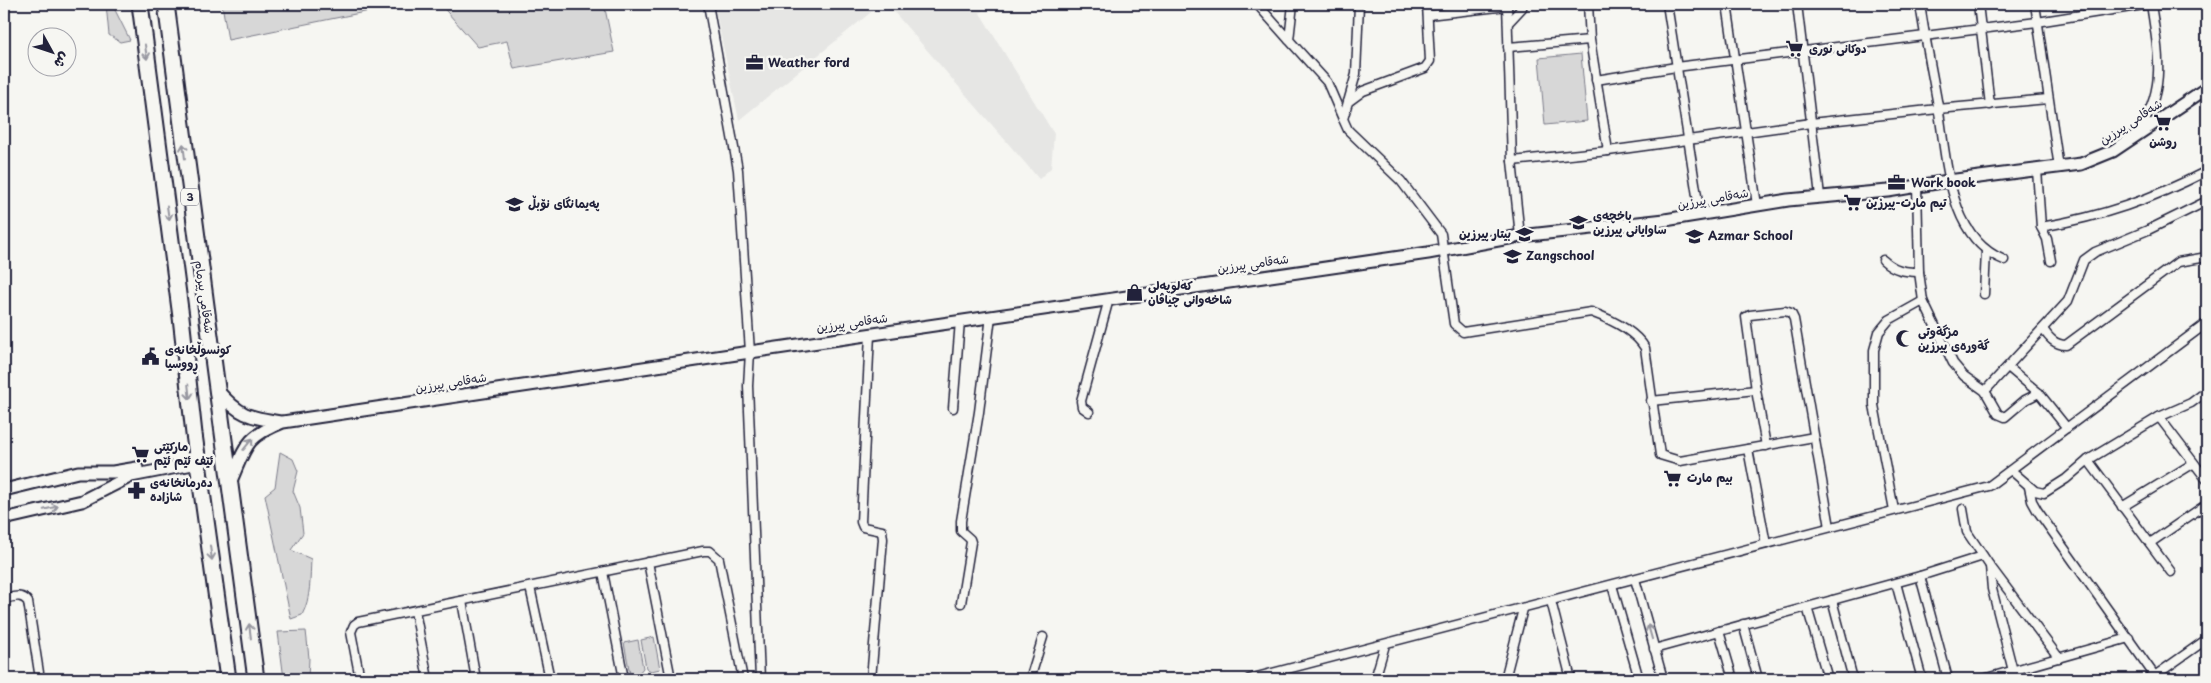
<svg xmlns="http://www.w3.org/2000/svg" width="2211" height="683" viewBox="0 0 2211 683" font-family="'Playpen Sans','Playpen Sans Arabic',sans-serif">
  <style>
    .built { fill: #e6e6e4 }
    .green { fill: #d7d7d7; stroke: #7c7c89 }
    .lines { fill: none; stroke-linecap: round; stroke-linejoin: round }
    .street-casing { stroke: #22223b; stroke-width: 11 }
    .secondary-casing { stroke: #22223b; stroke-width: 15 }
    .highway-casing { stroke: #22223b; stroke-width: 19 }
    .street { stroke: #f6f6f2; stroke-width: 8 }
    .secondary { stroke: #f6f6f2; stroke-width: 11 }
    .highway { stroke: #f6f6f2; stroke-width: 15 }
    .oneway { stroke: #9797a0 }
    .labels { text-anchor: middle; stroke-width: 5; stroke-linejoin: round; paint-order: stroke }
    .shield { fill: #f6f6f2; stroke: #626272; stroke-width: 1 }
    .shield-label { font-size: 11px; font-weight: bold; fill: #22223b }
    .poi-label { font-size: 12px; font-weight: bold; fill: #22223b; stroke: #f6f6f2; text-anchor: start }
    .street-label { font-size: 12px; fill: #22223b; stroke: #f6f6f2 }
  </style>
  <rect width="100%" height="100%" fill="#f6f6f2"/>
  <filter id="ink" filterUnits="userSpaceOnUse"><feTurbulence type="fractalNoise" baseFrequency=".02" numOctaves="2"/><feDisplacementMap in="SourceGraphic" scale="10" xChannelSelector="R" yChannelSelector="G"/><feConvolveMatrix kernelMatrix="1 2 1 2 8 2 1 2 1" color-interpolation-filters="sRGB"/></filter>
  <g filter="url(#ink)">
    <!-- built -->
    <g class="built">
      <polygon points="714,4 881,4 739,120"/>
      <polygon points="887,4 990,4 980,13 1054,134 1051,168 1039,179"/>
    </g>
    <!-- green -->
    <g class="green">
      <polygon points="106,4 112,4 130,40 120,42 109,35"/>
      <polygon points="222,4 404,4 228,40"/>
      <polygon points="440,4 604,4 614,52 514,69 507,41 478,47"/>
      <polygon points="1581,54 1587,121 1545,125 1539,58"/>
      <path d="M280,452l13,7 5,12 -5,20 7,17 3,25 -12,17 20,9c-1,19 0,39 -9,56l-11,4 -26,-124 10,-8z"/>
      <polygon points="306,631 309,658 308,679 284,679 278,632"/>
      <polygon points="654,637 660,669 651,671 646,668 641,640"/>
      <polygon points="638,640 643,668 639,673 630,674 624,643"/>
    </g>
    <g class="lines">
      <defs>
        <g id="street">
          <polyline points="708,4 738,170 750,352 748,386 760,679"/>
          <polyline points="1257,4 1289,40"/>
          <polyline points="1293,4 1289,40 1327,82 1343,119"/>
          <path d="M1427,4l3,57 -5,7 -62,23 -15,11 -5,17 5,11 53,51 40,53 13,90 9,8 128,-20c19,7 44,19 54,36l15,107 20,6 134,-24"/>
          <polyline points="1507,4 1512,161 1520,236"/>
          <polyline points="1588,4 1590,40 1608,151"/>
          <polyline points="1667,4 1700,215"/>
          <polyline points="1727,4 1757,205"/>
          <polyline points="1797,4 1820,196"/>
          <path d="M1920,4c5,34 12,68 18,102 9,51 9,131 66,154"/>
          <polyline points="1978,4 1990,105"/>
          <polyline points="2035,4 2059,168"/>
          <polyline points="1428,15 1507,6"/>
          <polyline points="1508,23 1522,8 1523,4"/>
          <polyline points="1508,47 1590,40"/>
          <polyline points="1596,80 1676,67 2037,22 2150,4"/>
          <polyline points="1348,102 1356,74 1359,4"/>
          <path d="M2136,133c32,-42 22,-81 15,-129"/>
          <polyline points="1512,161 1608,151 1811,123 1938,109 2048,99"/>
          <polyline points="2037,170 2041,227 2047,239 2051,261"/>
          <polyline points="1917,185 1919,272 1923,301 1953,363 1964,376 1985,391 1998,414 2005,417 2025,400 2039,393"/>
          <path d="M2041,227c63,-11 109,-27 166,-56"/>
          <path d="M1883,260c11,10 21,12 36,12"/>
          <polyline points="1984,294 1986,251"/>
          <path d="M2043,329c6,9 12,16 23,16l112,-83 29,-5"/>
          <polyline points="870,334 861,522 863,527 882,531 883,539 871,679"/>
          <polyline points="2008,367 2039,393 2067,428"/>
          <polyline points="1985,391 2068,301 2084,260 2095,252 2148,230 2207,201"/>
          <polyline points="1651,401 1756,390"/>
          <polyline points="953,408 960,321"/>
          <polyline points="1089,412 1082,407 1081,401 1109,299"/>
          <polyline points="2159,417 2207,480"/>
          <polyline points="1766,446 1756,390 1746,317 1750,315 1785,311 1791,313 1794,319 1830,527"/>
          <polyline points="1748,449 1766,544"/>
          <polyline points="2088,460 2171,572"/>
          <polyline points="2012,471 2035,491 2044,493 2066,479 2088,460 2159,417 2191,403 2207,391"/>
          <polyline points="2029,487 2032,501 2037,510 2157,679"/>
          <polyline points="2122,507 2194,463"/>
          <polyline points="1963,509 1967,532 1990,566 2059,658"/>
          <polyline points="1894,510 1874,405 1874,350 1879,332 1889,320 1923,301"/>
          <polyline points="2150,543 2207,504"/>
          <polyline points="648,562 671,679"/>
          <polyline points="1990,566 1992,589 2013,671"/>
          <polyline points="603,572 624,679"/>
          <polyline points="1920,576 1948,679"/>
          <polyline points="1635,579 1663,679"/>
          <polyline points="1896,583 1922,679"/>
          <polyline points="1612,585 1639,679"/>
          <polyline points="530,587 550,679"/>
          <path d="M4,599c9,-2 18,-6 24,3l12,77"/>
          <polyline points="1832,600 1853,679"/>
          <polyline points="462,601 476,679"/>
          <polyline points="1551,601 1571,679"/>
          <polyline points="961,603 971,542 970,539 961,531 961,521 979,412 991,316"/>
          <polyline points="1807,607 1828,679"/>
          <polyline points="415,611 428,679"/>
          <polyline points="1743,624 1758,679"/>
          <polyline points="1719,631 1733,679"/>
          <polyline points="1654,649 1920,576 1983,556"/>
          <polyline points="2156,675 2207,639"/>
          <polyline points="360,679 351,632 354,625 358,622 703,551 710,551 719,559 743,679"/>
          <polyline points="1030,679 1043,637"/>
          <polyline points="1249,679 1989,486 2207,323"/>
          <polyline points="1375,679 1385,645"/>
          <polyline points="1505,679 1523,609"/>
          <polyline points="1983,679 2129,638"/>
        </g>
        <g id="secondary">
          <path d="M217,390c23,26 31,27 64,32"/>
          <path d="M231,481c15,-35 14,-44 52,-59l467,-70 678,-99 92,-17 145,-16 123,-20 100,-9 60,-10 133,-17 32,-13 94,-63"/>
          <polyline points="4,490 78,472 113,472 137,468"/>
          <polyline points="4,519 82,501 131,476 198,463"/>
        </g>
        <g id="highway">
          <polyline points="140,4 181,317 194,434 228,679"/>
          <path d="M166,4c28,225 61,450 90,675"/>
        </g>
      </defs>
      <!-- street casing -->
      <use href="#street" class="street-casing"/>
      <!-- secondary casing -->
      <use href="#secondary" class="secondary-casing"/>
      <!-- highway casing -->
      <use href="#highway" class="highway-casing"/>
      <!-- street -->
      <use href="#street" class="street"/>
      <!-- secondary -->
      <use href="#secondary" class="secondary"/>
      <!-- highway -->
      <use href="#highway" class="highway"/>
    </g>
    <!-- one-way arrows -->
    <defs><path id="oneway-shaft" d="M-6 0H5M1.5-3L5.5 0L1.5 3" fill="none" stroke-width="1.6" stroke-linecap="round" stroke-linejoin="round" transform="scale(1.25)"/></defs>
    <g class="oneway">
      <use href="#oneway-shaft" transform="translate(146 52) rotate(82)"/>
      <use href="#oneway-shaft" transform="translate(184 151) rotate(-97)"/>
      <use href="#oneway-shaft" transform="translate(168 213) rotate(82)"/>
      <use href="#oneway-shaft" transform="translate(189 392) rotate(84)"/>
      <use href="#oneway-shaft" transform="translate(248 444) rotate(-51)"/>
      <use href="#oneway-shaft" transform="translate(51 508) rotate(-13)"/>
      <use href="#oneway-shaft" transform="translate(211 553) rotate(82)"/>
      <use href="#oneway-shaft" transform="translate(250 631) rotate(-97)"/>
      <use href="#oneway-shaft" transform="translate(1650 632) rotate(-106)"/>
    </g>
  </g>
  <!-- icons -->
  <defs>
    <symbol id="supermarket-bare" viewBox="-9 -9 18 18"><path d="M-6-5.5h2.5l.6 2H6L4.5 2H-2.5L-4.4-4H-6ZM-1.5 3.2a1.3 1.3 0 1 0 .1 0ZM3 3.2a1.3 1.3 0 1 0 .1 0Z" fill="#22223b" stroke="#f6f6f2" stroke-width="2.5" paint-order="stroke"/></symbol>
    <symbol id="office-bare" viewBox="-9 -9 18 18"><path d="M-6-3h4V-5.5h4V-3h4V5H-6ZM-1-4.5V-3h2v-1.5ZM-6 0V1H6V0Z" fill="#22223b" stroke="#f6f6f2" stroke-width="2.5" paint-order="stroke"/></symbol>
    <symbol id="school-bare" viewBox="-9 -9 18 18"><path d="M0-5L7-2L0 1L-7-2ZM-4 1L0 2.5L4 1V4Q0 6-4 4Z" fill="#22223b" stroke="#f6f6f2" stroke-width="2.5" paint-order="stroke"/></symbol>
    <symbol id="shop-bare" viewBox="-9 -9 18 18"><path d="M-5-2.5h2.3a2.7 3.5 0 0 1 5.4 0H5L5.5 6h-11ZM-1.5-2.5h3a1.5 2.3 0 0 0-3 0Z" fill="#22223b" stroke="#f6f6f2" stroke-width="2.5" paint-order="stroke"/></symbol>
    <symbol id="mosque-bare" viewBox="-9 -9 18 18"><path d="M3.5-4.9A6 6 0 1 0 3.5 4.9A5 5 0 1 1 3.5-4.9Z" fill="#22223b" stroke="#f6f6f2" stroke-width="2.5" paint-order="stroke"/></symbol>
    <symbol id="civic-bare" viewBox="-9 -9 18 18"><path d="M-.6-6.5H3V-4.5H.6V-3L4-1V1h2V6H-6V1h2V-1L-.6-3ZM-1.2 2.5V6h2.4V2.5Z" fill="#22223b" stroke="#f6f6f2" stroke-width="2.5" paint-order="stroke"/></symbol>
    <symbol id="pharmacy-bare" viewBox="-9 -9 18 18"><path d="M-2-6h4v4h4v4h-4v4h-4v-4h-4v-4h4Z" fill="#22223b" stroke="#f6f6f2" stroke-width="2.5" paint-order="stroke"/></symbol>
  </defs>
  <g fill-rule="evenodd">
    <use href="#supermarket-bare" x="1782" y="36" width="25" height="25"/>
    <use href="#office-bare" x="742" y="50" width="25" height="25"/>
    <use href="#supermarket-bare" x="2150" y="110" width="25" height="25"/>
    <use href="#office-bare" x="1884" y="170" width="25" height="25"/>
    <use href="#supermarket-bare" x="1840" y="190" width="25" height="25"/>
    <use href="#school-bare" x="502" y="192" width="25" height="25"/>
    <use href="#school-bare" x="1566" y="210" width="25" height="25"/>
    <use href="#school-bare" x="1512" y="222" width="25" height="25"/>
    <use href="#school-bare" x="1682" y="224" width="25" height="25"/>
    <use href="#school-bare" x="1500" y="244" width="25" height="25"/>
    <use href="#shop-bare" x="1122" y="280" width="25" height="25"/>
    <use href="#mosque-bare" x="1892" y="326" width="25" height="25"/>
    <use href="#civic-bare" x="138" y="344" width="25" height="25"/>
    <use href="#supermarket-bare" x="128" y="442" width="25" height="25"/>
    <use href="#supermarket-bare" x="1660" y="466" width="25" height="25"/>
    <use href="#pharmacy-bare" x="124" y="478" width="25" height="25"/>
  </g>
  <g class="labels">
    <!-- shield labels -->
    <rect class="shield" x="181" y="188.5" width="18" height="17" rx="4"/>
    <g class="shield-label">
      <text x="190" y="201">3</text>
    </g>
    <!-- poi labels -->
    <g class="poi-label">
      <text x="1809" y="53">دوکانی نوری</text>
      <text x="768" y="67">Weather ford</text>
      <text x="2163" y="146" text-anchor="middle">روشن</text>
      <text x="1911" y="187">Work book</text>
      <text x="1866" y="207">تیم مارت-پیرزین</text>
      <text x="528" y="208">پەیمانگای نۆبڵ</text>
      <text x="1593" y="220">باخچەی<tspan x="1593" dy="14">ساوایانی پیرزین</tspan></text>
      <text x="1511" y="238" text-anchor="end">بيتار پيرزين</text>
      <text x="1708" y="240">Azmar School</text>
      <text x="1526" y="260">Zangschool</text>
      <text x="1148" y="290">کەلوپەلی<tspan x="1148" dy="14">شاخەوانی چیاڤان</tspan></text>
      <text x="1918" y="336">مزگةوتی<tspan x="1918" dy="14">گةورەی پیرزین</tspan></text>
      <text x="165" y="354">کونسوڵخانەی<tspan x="165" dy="14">ڕووسیا</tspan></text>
      <text x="154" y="451">مارکێتی<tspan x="154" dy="14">ئێف ئێم ئێم</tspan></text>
      <text x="1687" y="482">بیم مارت</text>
      <text x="150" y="487">دەرمانخانەی<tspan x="150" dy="14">شازادە</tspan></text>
    </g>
    <!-- street labels -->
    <g class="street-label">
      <text transform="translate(2131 122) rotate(-33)" y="4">شەقامی پیرزین</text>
      <text transform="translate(1713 199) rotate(-10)" y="4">شەقامی پیرزین</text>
      <text transform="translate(1253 264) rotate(-8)" y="4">شەقامی پیرزین</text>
      <text transform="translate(204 297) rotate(82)" y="4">شەقامی پیرمام</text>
      <text transform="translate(852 323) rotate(-8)" y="4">شەقامی پیرزین</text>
      <text transform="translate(451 383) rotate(-9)" y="4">شەقامی پیرزین</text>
    </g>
  </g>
  <!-- margin -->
  <rect width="2211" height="683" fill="none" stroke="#f6f6f2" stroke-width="20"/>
  <rect x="10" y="10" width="2191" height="663" fill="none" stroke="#22223b" stroke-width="2" filter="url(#ink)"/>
  <!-- north arrow -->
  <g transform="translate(52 52) rotate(130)"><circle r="24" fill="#f6f6f2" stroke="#a1a1a9"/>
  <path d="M0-4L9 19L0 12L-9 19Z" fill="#22223b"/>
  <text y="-8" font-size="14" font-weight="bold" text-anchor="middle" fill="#22223b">ش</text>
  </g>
</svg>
